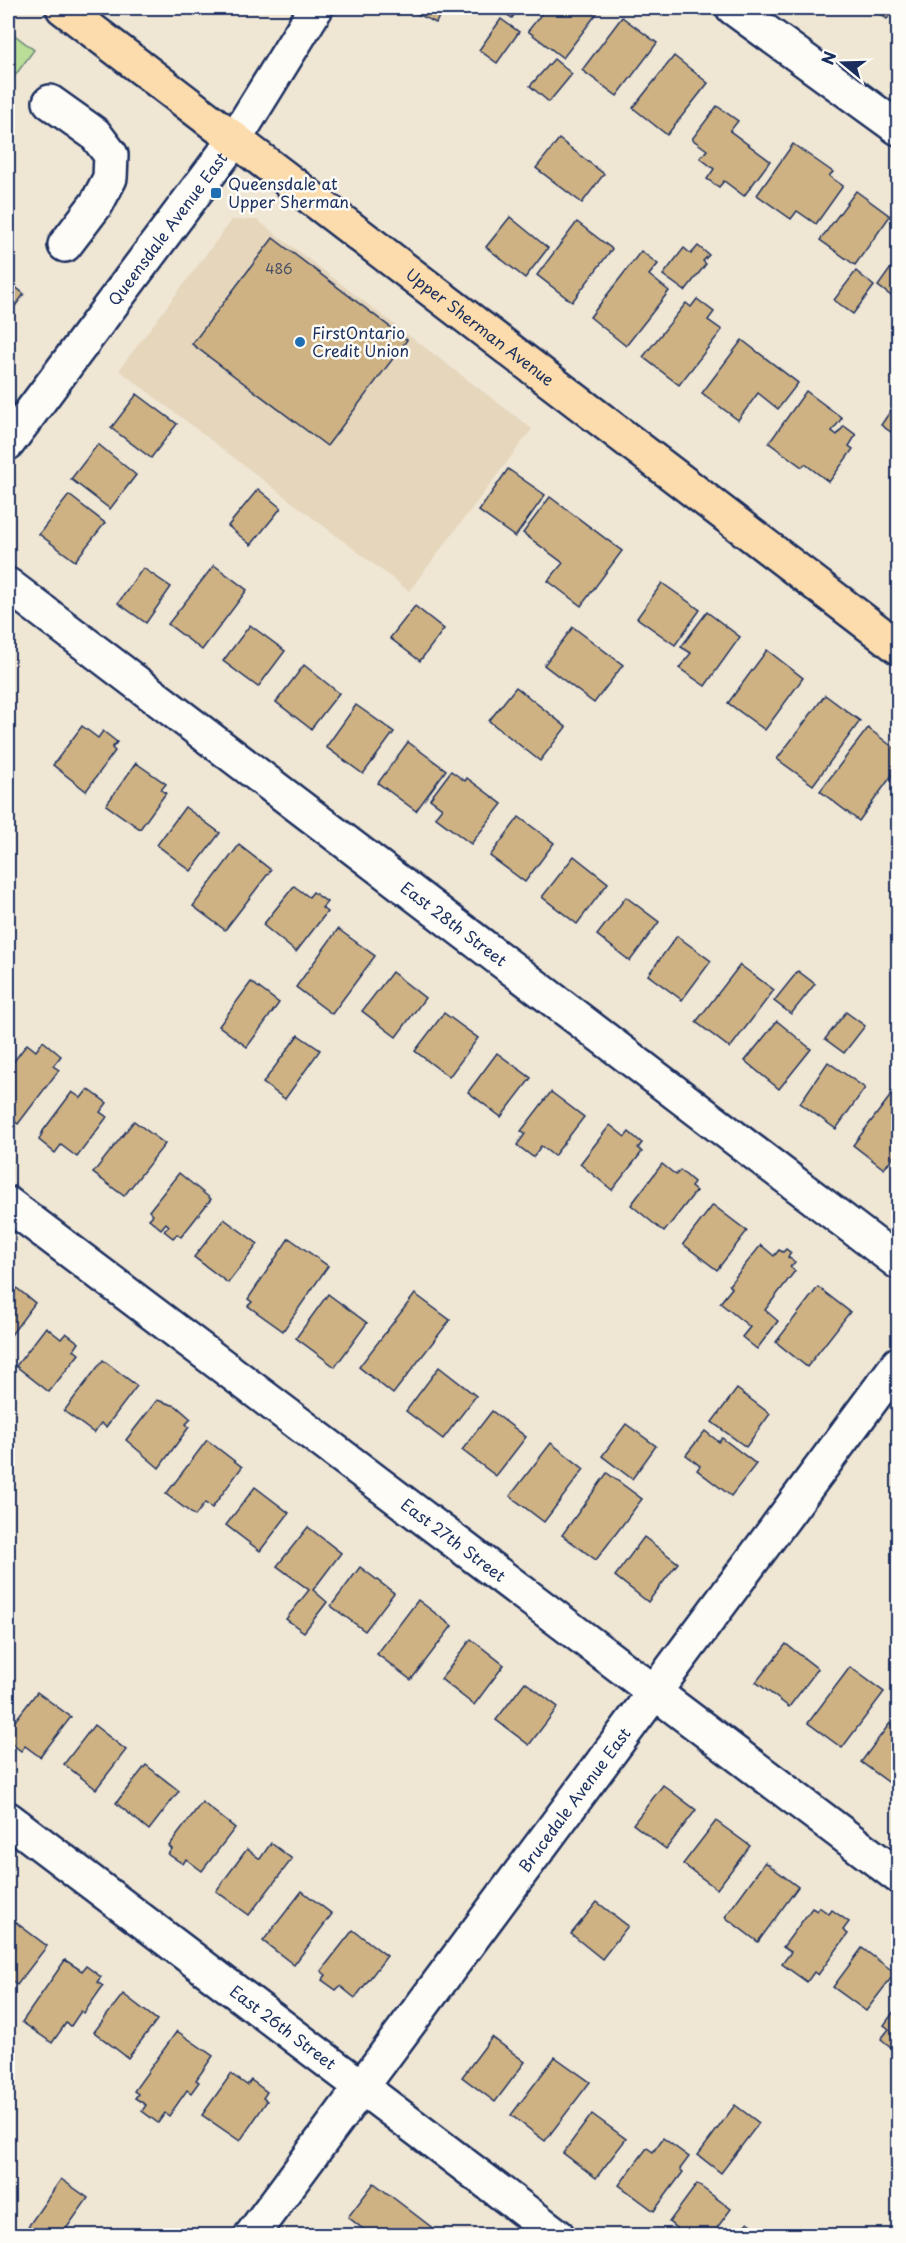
<svg xmlns="http://www.w3.org/2000/svg" width="906" height="2243" viewBox="0 0 906 2243" font-family="'Playpen Sans',sans-serif">
  <style>
    .built { fill: #e5d6bc }
    .green { fill: #badd97; stroke: #6a867a; stroke-width: 1.5 }
    .building { fill: #ceb283; stroke: #1b2f5e; stroke-width: 1.5 }
    .lines { fill: none; stroke-linecap: round; stroke-linejoin: round }
    .minor-casing { stroke: #1b2f5e; stroke-width: 38 }
    .major-casing { stroke: #1b2f5e; stroke-width: 38 }
    .minor { stroke: #fdfcf7; stroke-width: 33 }
    .major { stroke: #fcdcac; stroke-width: 33 }
    .poi-dot { fill: #1f6fb2; stroke: #fdfcf7; stroke-width: 2 }
    .labels { text-anchor: middle; stroke-width: 5; stroke-linejoin: round; paint-order: stroke }
    .number-label { font-size: 14px; fill: #485067 }
    .poi-label { font-size: 16px; fill: #1b2f5e; stroke: #fdfcf7; text-anchor: start }
    .street-label { font-size: 16px; fill: #1b2f5e; stroke: #fdfcf7 }
  </style>
  <rect width="100%" height="100%" fill="#efe6d4"/>
  <filter id="ink" filterUnits="userSpaceOnUse"><feTurbulence type="fractalNoise" baseFrequency=".0167" numOctaves="2"/><feDisplacementMap in="SourceGraphic" scale="12" xChannelSelector="R" yChannelSelector="G"/><feConvolveMatrix kernelMatrix="1 2 1 2 8 2 1 2 1" color-interpolation-filters="sRGB"/></filter>
  <g filter="url(#ink)">
    <!-- built -->
    <polygon class="built" points="232,220 257,220 532,429 409,591 119,370"/>
    <!-- green -->
    <polygon class="green" points="8,30 34,50 8,85"/>
    <!-- building -->
    <g class="building">
      <polygon points="405,8 443,8 436,23"/>
      <polygon points="497,8 519,8 512,18"/>
      <polygon points="546,8 601,8 563,58 528,31"/>
      <polygon points="871,8 895,8 887,19"/>
      <polygon points="622,17 657,43 617,96 582,70"/>
      <polygon points="501,19 519,32 497,63 479,50"/>
      <polygon points="674,56 708,83 667,135 633,108"/>
      <polygon points="554,59 572,74 549,102 530,86"/>
      <polygon points="717,106 738,121 730,131 770,161 744,196 724,181 719,187 707,179 714,169 700,158 707,150 692,139"/>
      <polygon points="559,139 604,174 582,203 536,168"/>
      <polygon points="793,144 833,172 829,176 843,186 816,224 797,211 791,219 757,195"/>
      <polygon points="856,191 890,216 855,265 820,240"/>
      <polygon points="510,217 548,248 525,278 486,247"/>
      <polygon points="577,222 612,249 572,302 537,275"/>
      <polygon points="273,238 407,340 327,446 192,344"/>
      <polygon points="698,246 709,255 703,261 706,264 685,291 663,275 684,248 691,254"/>
      <polygon points="641,251 658,264 649,275 669,291 626,346 590,317"/>
      <polygon points="898,258 898,301 878,286"/>
      <polygon points="856,271 874,286 853,314 834,300"/>
      <polygon points="8,281 24,294 8,316"/>
      <polygon points="697,299 714,312 708,320 722,330 679,385 643,357 686,303 691,307"/>
      <polygon points="742,340 798,383 778,409 758,393 738,420 702,393"/>
      <polygon points="806,391 842,418 832,431 837,435 844,426 856,435 849,446 853,449 829,482 805,464 802,467 769,443"/>
      <polygon points="137,394 177,424 151,458 111,428"/>
      <polygon points="898,400 898,437 881,425"/>
      <polygon points="98,444 136,475 110,509 71,479"/>
      <polygon points="508,469 545,495 515,537 479,511"/>
      <polygon points="258,489 281,508 251,545 228,526"/>
      <polygon points="69,495 105,523 75,561 39,534"/>
      <polygon points="550,497 622,551 581,606 548,581 563,563 523,533"/>
      <polygon points="214,565 247,590 202,650 168,624"/>
      <polygon points="143,568 171,587 146,623 118,603"/>
      <polygon points="662,583 700,610 675,645 637,618"/>
      <polygon points="415,606 444,629 420,661 390,638"/>
      <polygon points="707,612 740,637 705,686 679,668 691,653 681,647"/>
      <polygon points="250,625 285,651 258,687 223,661"/>
      <polygon points="573,627 623,665 594,703 544,665"/>
      <polygon points="767,650 803,678 765,730 728,703"/>
      <polygon points="304,665 339,693 311,729 276,702"/>
      <polygon points="516,687 566,727 540,761 489,721"/>
      <polygon points="825,695 860,721 813,785 777,759"/>
      <polygon points="356,705 394,732 363,774 326,747"/>
      <polygon points="82,726 98,738 103,731 117,742 112,748 115,751 86,791 53,765"/>
      <polygon points="868,728 898,751 898,767 859,821 820,791"/>
      <polygon points="408,742 446,770 416,811 378,783"/>
      <polygon points="136,763 166,784 161,790 166,793 140,829 106,805"/>
      <polygon points="451,771 465,781 467,778 502,804 471,844 435,817 442,808 430,799"/>
      <polygon points="185,807 220,833 191,871 157,845"/>
      <polygon points="519,817 554,843 525,882 490,856"/>
      <polygon points="239,845 271,870 225,930 193,906"/>
      <polygon points="574,856 608,883 577,924 542,897"/>
      <polygon points="294,886 309,897 313,892 327,902 322,908 327,912 296,952 263,925"/>
      <polygon points="626,897 659,922 630,961 597,935"/>
      <polygon points="338,929 375,956 332,1014 296,987"/>
      <polygon points="677,936 711,961 682,1000 648,975"/>
      <polygon points="740,965 774,990 730,1048 696,1022"/>
      <polygon points="798,971 815,984 791,1014 774,1001"/>
      <polygon points="392,972 425,998 396,1037 362,1011"/>
      <polygon points="251,982 279,1003 247,1047 219,1026"/>
      <polygon points="846,1012 865,1026 844,1053 825,1039"/>
      <polygon points="444,1013 478,1038 449,1077 415,1051"/>
      <polygon points="777,1021 811,1049 779,1089 745,1061"/>
      <polygon points="298,1035 320,1050 285,1099 263,1083"/>
      <polygon points="43,1041 61,1056 53,1066 59,1070 18,1124 8,1116 8,1069 27,1044 36,1051"/>
      <polygon points="497,1053 531,1078 501,1117 468,1092"/>
      <polygon points="828,1062 865,1088 836,1129 800,1103"/>
      <polygon points="88,1089 107,1103 100,1112 107,1117 77,1157 61,1145 55,1153 39,1140 43,1131 72,1092 81,1098"/>
      <polygon points="895,1090 898,1093 898,1150 884,1169 853,1145"/>
      <polygon points="551,1092 584,1117 554,1156 541,1146 533,1157 517,1145 525,1134 521,1131"/>
      <polygon points="134,1121 165,1144 124,1196 93,1173"/>
      <polygon points="610,1125 625,1137 629,1132 642,1143 638,1148 642,1152 612,1190 580,1164"/>
      <polygon points="662,1164 676,1175 680,1170 694,1182 691,1187 696,1191 664,1232 631,1205"/>
      <polygon points="179,1173 211,1199 181,1237 177,1234 173,1238 164,1231 169,1226 166,1223 161,1229 149,1219 153,1215 149,1211"/>
      <polygon points="713,1205 747,1231 717,1270 683,1244"/>
      <polygon points="224,1219 258,1244 228,1283 194,1257"/>
      <polygon points="289,1238 328,1266 283,1331 248,1306 252,1302 248,1299"/>
      <polygon points="761,1245 774,1256 779,1250 783,1252 786,1249 791,1253 788,1257 795,1262 790,1267 795,1271 765,1310 778,1321 757,1349 742,1337 750,1327 720,1303 732,1288 729,1285"/>
      <polygon points="8,1281 35,1303 8,1339"/>
      <polygon points="818,1287 850,1312 807,1367 776,1342"/>
      <polygon points="328,1294 367,1323 335,1367 296,1338"/>
      <polygon points="415,1294 450,1320 393,1394 359,1367"/>
      <polygon points="46,1327 61,1339 66,1333 79,1343 74,1350 79,1354 49,1392 16,1366"/>
      <polygon points="103,1360 137,1386 106,1427 101,1423 94,1433 64,1411"/>
      <polygon points="439,1367 476,1396 443,1439 406,1411"/>
      <polygon points="737,1389 770,1414 746,1447 712,1422"/>
      <polygon points="157,1400 176,1406 191,1419 186,1424 189,1427 159,1468 126,1440"/>
      <polygon points="492,1411 526,1437 496,1476 462,1450"/>
      <polygon points="626,1424 656,1446 632,1479 602,1456"/>
      <polygon points="705,1431 719,1442 722,1438 756,1464 731,1496 697,1470 700,1466 686,1455"/>
      <polygon points="207,1440 242,1467 212,1508 205,1503 195,1516 166,1494"/>
      <polygon points="551,1443 584,1469 544,1522 510,1496"/>
      <polygon points="607,1473 642,1499 596,1560 562,1535"/>
      <polygon points="255,1487 289,1513 260,1551 226,1525"/>
      <polygon points="308,1527 341,1553 313,1590 327,1602 304,1632 286,1619 309,1590 277,1566"/>
      <polygon points="644,1537 678,1563 648,1602 615,1576"/>
      <polygon points="360,1567 394,1593 365,1631 331,1606"/>
      <polygon points="418,1600 452,1626 411,1680 377,1654"/>
      <polygon points="471,1639 504,1665 474,1705 441,1679"/>
      <polygon points="786,1644 818,1669 789,1707 756,1682"/>
      <polygon points="850,1667 884,1692 842,1748 808,1723"/>
      <polygon points="525,1682 558,1707 529,1745 496,1720"/>
      <polygon points="37,1692 71,1717 40,1757 25,1746 21,1751 8,1741 10,1734 8,1730"/>
      <polygon points="890,1723 898,1729 898,1783 895,1787 861,1762"/>
      <polygon points="94,1725 126,1750 96,1789 64,1764"/>
      <polygon points="146,1765 179,1791 149,1830 116,1803"/>
      <polygon points="663,1785 696,1810 666,1849 633,1824"/>
      <polygon points="202,1802 235,1828 202,1871 186,1859 183,1864 168,1854 172,1849 169,1846"/>
      <polygon points="716,1821 750,1846 717,1889 683,1864"/>
      <polygon points="271,1843 292,1859 249,1915 216,1891 247,1849 260,1859"/>
      <polygon points="765,1862 798,1887 758,1942 725,1917"/>
      <polygon points="302,1891 332,1914 294,1965 263,1941"/>
      <polygon points="597,1902 628,1926 602,1959 571,1934"/>
      <polygon points="819,1907 829,1914 832,1910 849,1922 843,1930 848,1934 818,1975 814,1972 807,1982 782,1964 791,1952 783,1947 812,1908 817,1911"/>
      <polygon points="14,1921 47,1946 17,1985 8,1978 8,1928"/>
      <polygon points="353,1930 387,1956 355,1998 340,1986 336,1990 322,1980 326,1975 321,1971"/>
      <polygon points="862,1948 895,1973 866,2011 833,1987"/>
      <polygon points="65,1960 82,1971 86,1966 101,1977 97,1982 103,1986 84,2013 81,2011 71,2026 66,2023 52,2043 22,2022"/>
      <polygon points="123,1994 157,2020 128,2058 94,2032"/>
      <polygon points="898,2006 898,2053 881,2039 889,2029 884,2025"/>
      <polygon points="177,2031 213,2056 196,2080 199,2082 191,2093 187,2090 169,2116 165,2113 158,2123 142,2111 146,2105 135,2098 138,2094 134,2091"/>
      <polygon points="492,2037 525,2062 495,2102 462,2077"/>
      <polygon points="555,2057 590,2082 545,2141 511,2115"/>
      <polygon points="231,2074 247,2085 251,2080 267,2092 263,2098 267,2101 240,2141 202,2115"/>
      <polygon points="735,2105 759,2123 721,2173 698,2155"/>
      <polygon points="592,2114 626,2139 596,2178 563,2153"/>
      <polygon points="663,2138 689,2157 680,2169 683,2172 654,2211 619,2185 647,2148 653,2152"/>
      <polygon points="61,2179 88,2198 61,2236 32,2236 25,2231"/>
      <polygon points="374,2183 443,2236 372,2236 348,2217"/>
      <polygon points="697,2184 731,2209 711,2236 686,2236 669,2222"/>
      <polygon points="748,2222 766,2236 737,2236"/>
    </g>
    <g class="lines">
      <defs>
        <g id="minor">
          <polyline points="733,8 898,128"/>
          <polyline points="50,102 95,134 111,155 110,178 97,203 65,245"/>
          <path id="s1" d="M8,443l227,-304 81,-131"/>
          <path id="s2" d="M8,585l890,677"/>
          <path id="s3" d="M8,1204l890,672"/>
          <path id="s4" d="M8,1819l550,417"/>
          <path id="s5" d="M251,2236l647,-872"/>
        </g>
        <g id="major">
          <path id="s6" d="M63,8l835,639"/>
        </g>
      </defs>
      <!-- minor casing -->
      <use href="#minor" class="minor-casing"/>
      <!-- major casing -->
      <use href="#major" class="major-casing"/>
      <!-- minor -->
      <use href="#minor" class="minor"/>
      <!-- major -->
      <use href="#major" class="major"/>
    </g>
  </g>
  <!-- markers -->
  <g class="poi-dot">
    <rect x="210" y="187" width="12" height="12" rx="3"/>
    <circle cx="300" cy="342" r="6"/>
  </g>
  <g class="labels">
    <!-- number labels -->
    <g class="number-label">
      <text x="279" y="274">486</text>
    </g>
    <!-- poi labels -->
    <g class="poi-label">
      <text x="228" y="190">Queensdale at<tspan x="228" dy="18">Upper Sherman</tspan></text>
      <text x="312" y="339">FirstOntario<tspan x="312" dy="18">Credit Union</tspan></text>
    </g>
    <!-- street labels -->
    <g class="street-label">
      <text dy="6" stroke="none"><textPath href="#s1" startOffset="267">Queensdale Avenue East</textPath></text>
      <text dy="6" stroke="none"><textPath href="#s6" startOffset="525">Upper Sherman Avenue</textPath></text>
      <text dy="6" stroke="none"><textPath href="#s2" startOffset="560">East 28th Street</textPath></text>
      <text dy="6" stroke="none"><textPath href="#s3" startOffset="558">East 27th Street</textPath></text>
      <text dy="6" stroke="none"><textPath href="#s5" startOffset="543">Brucedale Avenue East</textPath></text>
      <text dy="6" stroke="none"><textPath href="#s4" startOffset="345">East 26th Street</textPath></text>
    </g>
  </g>
  <!-- margin -->
  <rect width="906" height="2243" fill="none" stroke="#fdfcf7" stroke-width="30"/>
  <rect x="15" y="15" width="876" height="2213" fill="none" stroke="#1b2f5e" stroke-width="2" filter="url(#ink)"/>
  <!-- north arrow -->
  <g transform="translate(843 63) rotate(289)" stroke="#fdfcf7" stroke-width="4.5" paint-order="stroke">
  <path d="M0-4.5L10 22L0 15L-10 22Z" fill="#1b2f5e"/>
  <text y="-9" font-size="16" font-weight="bold" text-anchor="middle" fill="#1b2f5e">N</text>
  </g>
</svg>
